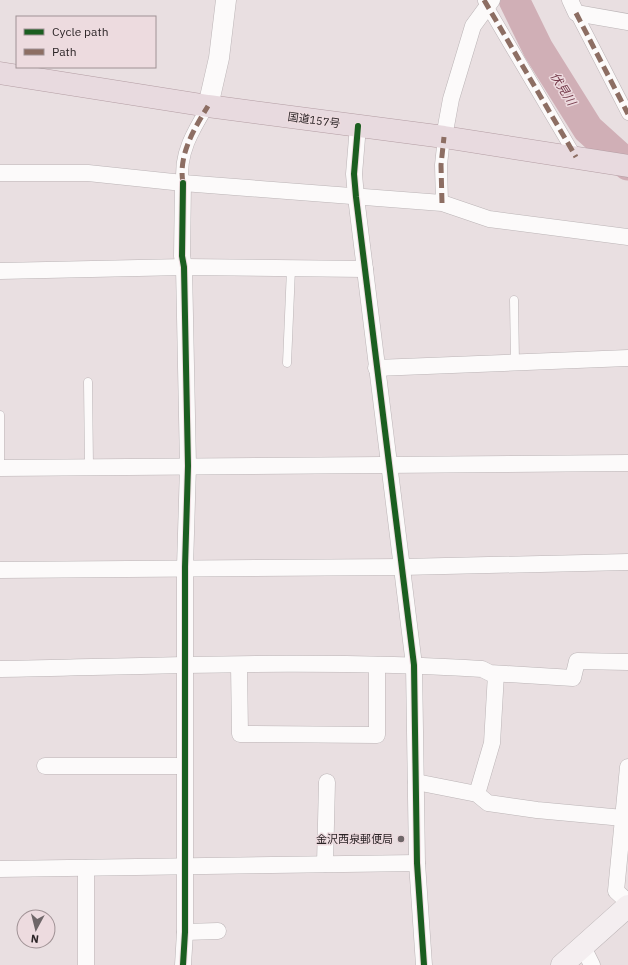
<svg xmlns="http://www.w3.org/2000/svg" width="628" height="965" viewBox="0 0 628 965" font-family="'IBM Plex Sans','Noto Sans JP',sans-serif">
  <style>
    .lines { fill: none; stroke-linecap: round; stroke-linejoin: round }
    .river { stroke: #d0afb6; stroke-width: 31 }
    .service-casing { stroke: #bbb4b6; stroke-width: 9 }
    .pedestrian-casing { stroke: #bbb4b6; stroke-width: 13 }
    .minor-casing { stroke: #bbb4b6; stroke-width: 17 }
    .tertiary-casing { stroke: #bbb4b6; stroke-width: 21 }
    .secondary-casing { stroke: #bbb4b6; stroke-width: 23 }
    .trunk-casing { stroke: #b39da3; stroke-width: 23 }
    .service { stroke: #fcfafa; stroke-width: 8 }
    .pedestrian { stroke: #fcfafa; stroke-width: 12 }
    .minor { stroke: #fcfafa; stroke-width: 16 }
    .tertiary { stroke: #fcfafa; stroke-width: 20 }
    .secondary { stroke: #f4eef0; stroke-width: 22 }
    .trunk { stroke: #e8dadf; stroke-width: 22 }
    .quiet { stroke: #8d6e63; stroke-width: 5; stroke-dasharray: 10 5; stroke-linecap: butt }
    .cycleway-casing { stroke: #eddbdf; stroke-width: 8 }
    .cycleway { stroke: #1b5e20; stroke-width: 6 }
    .poi-dot { fill: #6e6668; stroke: #eddbdf; stroke-width: 1.5 }
    .labels { text-anchor: middle; stroke-width: 3; stroke-linejoin: round; paint-order: stroke }
    .street-label { font-size: 11px; fill: #2c2527; stroke: #eddbdf }
    .poi-label { font-size: 11px; fill: #2c2527; stroke: #eddbdf; text-anchor: end }
    .water-label { font-size: 12px; font-style: italic; fill: #753b4b; stroke: #eddbdf }
  </style>
  <rect width="100%" height="100%" fill="#e9dfe1"/>
  <g class="lines">
    <!-- river -->
    <polyline class="river" points="514,0 538,49 588,129 628,165"/>
    <defs>
      <g id="service">
        <polyline points="514,300 515,362"/>
        <polyline points="287,363 291,269"/>
        <polyline points="88,382 89,466"/>
        <polyline points="0,468 0,415"/>
      </g>
      <g id="pedestrian">
        <polyline points="484,1 576,157"/>
        <polyline points="576,13 628,114"/>
        <path d="M183,183c-5,-28 11,-54 25,-77"/>
        <polyline points="442,203 441,165 444,137"/>
      </g>
      <g id="minor">
        <polyline points="570,0 576,13 628,22"/>
        <polyline points="358,126 354,174 356,197 414,665 417,863 424,965"/>
        <polyline points="444,137 451,99 473,26 492,0"/>
        <polyline points="0,173 88,173 183,183 442,203 489,219 628,237"/>
        <polyline points="0,271 184,267 365,269"/>
        <polyline points="376,368 628,358"/>
        <polyline points="0,468 628,463"/>
        <polyline points="0,570 402,567 628,562"/>
        <polyline points="239,665 240,734 377,735 377,665"/>
        <path d="M0,669c161,-3 322,-10 482,0l8,4 83,5 4,-17 51,1"/>
        <polyline points="45,766 184,766"/>
        <polyline points="628,767 616,891 628,902"/>
        <polyline points="416,782 477,794 488,803 537,810 623,818"/>
        <polyline points="477,794 492,743 496,674"/>
        <polyline points="325,864 327,782"/>
        <polyline points="86,868 86,965"/>
        <polyline points="0,869 417,863"/>
        <polyline points="185,932 218,931"/>
        <polyline points="583,947 592,965"/>
        <polyline points="183,965 185,932 185,567 188,466 184,267 182,256 183,183"/>
      </g>
      <polyline id="tertiary" points="208,106 219,58 226,0"/>
      <polyline id="secondary" points="562,965 628,906"/>
      <polyline id="trunk" points="0,73 208,106 444,137 628,166"/>
    </defs>
    <!-- service casing -->
    <use href="#service" class="service-casing"/>
    <!-- pedestrian casing -->
    <use href="#pedestrian" class="pedestrian-casing"/>
    <!-- minor casing -->
    <use href="#minor" class="minor-casing"/>
    <!-- tertiary casing -->
    <use href="#tertiary" class="tertiary-casing"/>
    <!-- secondary casing -->
    <use href="#secondary" class="secondary-casing"/>
    <!-- trunk casing -->
    <use href="#trunk" class="trunk-casing"/>
    <!-- service -->
    <use href="#service" class="service"/>
    <!-- pedestrian -->
    <use href="#pedestrian" class="pedestrian"/>
    <!-- minor -->
    <use href="#minor" class="minor"/>
    <!-- tertiary -->
    <use href="#tertiary" class="tertiary"/>
    <!-- secondary -->
    <use href="#secondary" class="secondary"/>
    <!-- trunk -->
    <use href="#trunk" class="trunk"/>
    <!-- quiet -->
    <g class="quiet">
      <polyline points="484,0 576,157"/>
      <polyline points="576,13 628,114"/>
      <path d="M183,183c-5,-28 11,-54 25,-77"/>
      <polyline points="442,203 441,165 444,137"/>
    </g>
    <defs>
      <g id="cycleway">
        <polyline points="358,126 354,174 356,197 414,665 417,863 424,965"/>
        <polyline points="183,965 185,932 185,567 188,466 184,267 182,256 183,183"/>
      </g>
    </defs>
    <!-- cycleway casing -->
    <use href="#cycleway" class="cycleway-casing"/>
    <!-- cycleway -->
    <use href="#cycleway" class="cycleway"/>
  </g>
  <!-- markers -->
  <circle class="poi-dot" cx="401" cy="839" r="4"/>
  <g class="labels">
    <!-- street labels -->
    <g class="street-label">
      <text transform="translate(314 120) rotate(8)" y="4">国道157号</text>
    </g>
    <!-- poi labels -->
    <g class="poi-label">
      <text x="393" y="843">金沢西泉郵便局</text>
    </g>
    <!-- water labels -->
    <g class="water-label">
      <text transform="translate(563 89) rotate(58)" y="4">伏見川</text>
    </g>
  </g>
  <!-- legend -->
  <rect x="16" y="16" width="140" height="52" fill="#eddbdf" stroke="#a09295"/>
  <rect x="24" y="29" width="20" height="6" fill="#1b5e20" stroke="#a09295"/>
  <text x="52" y="36" font-size="12" fill="#2c2527">Cycle path</text>
  <rect x="24" y="49" width="20" height="6" fill="#8d6e63" stroke="#a09295"/>
  <text x="52" y="56" font-size="12" fill="#2c2527">Path</text>
  <!-- north arrow -->
  <g transform="translate(36 929) rotate(187)"><circle r="19" fill="#eddbdf" stroke="#a09295"/>
  <path d="M0-3L7 15L0 10L-7 15Z" fill="#6e6668"/>
  <text y="-6" font-size="11" font-weight="bold" text-anchor="middle" fill="#2c2527">N</text>
  </g>
</svg>
